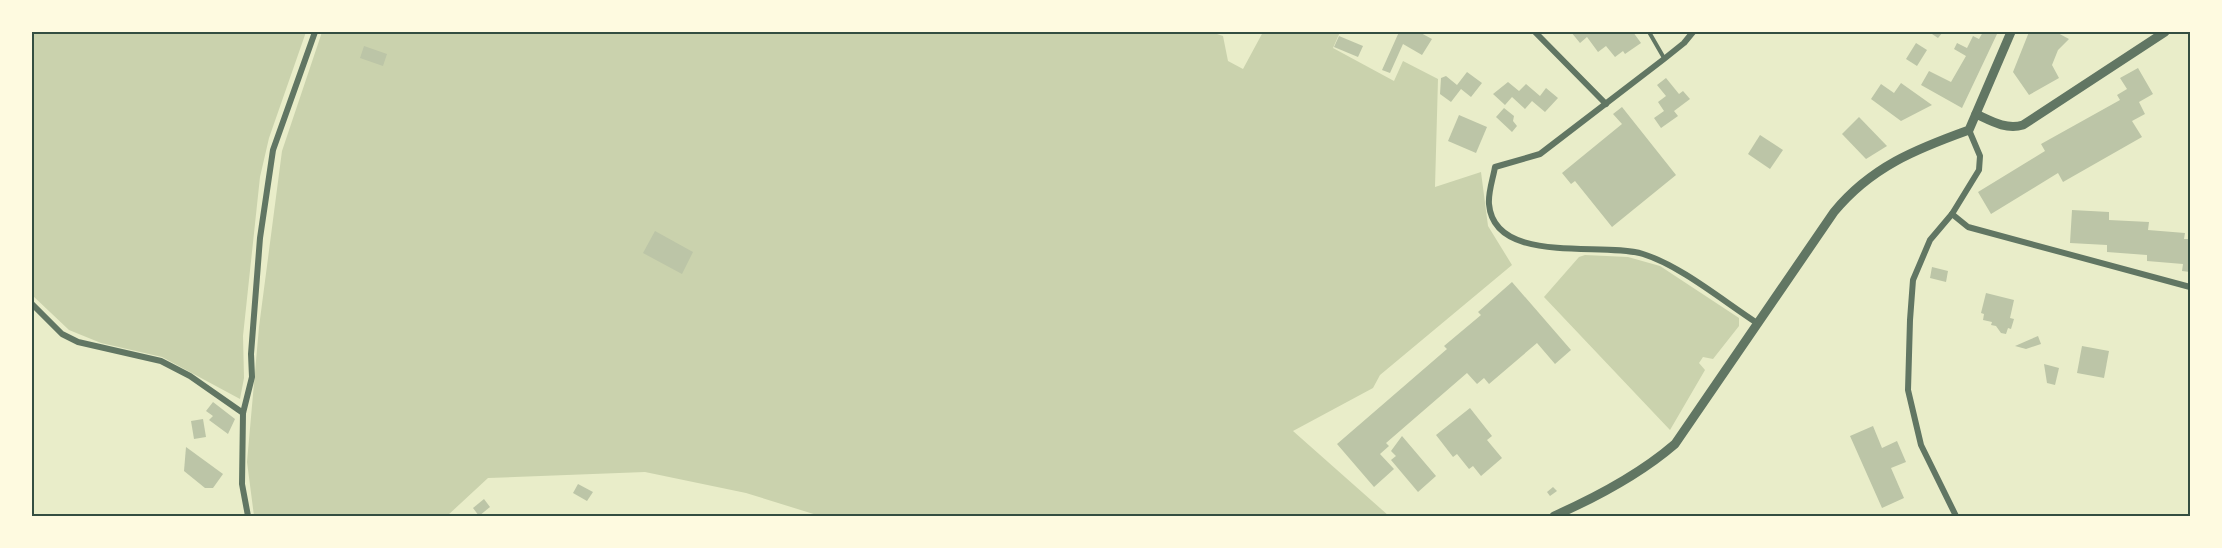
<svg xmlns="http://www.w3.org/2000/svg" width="2222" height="548" viewBox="0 0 2222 548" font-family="'Space Grotesk',sans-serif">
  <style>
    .green { fill: #cad2ad }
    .building { fill: #bcc5a7 }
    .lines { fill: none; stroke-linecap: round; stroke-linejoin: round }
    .service { stroke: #617663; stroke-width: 4 }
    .minor { stroke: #617663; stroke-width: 6 }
    .tertiary { stroke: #617663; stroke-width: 9 }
    .neatline { fill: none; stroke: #344e41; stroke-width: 2 }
  </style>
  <rect width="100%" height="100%" fill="#e9edc9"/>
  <!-- green -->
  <g class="green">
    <polygon points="32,32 306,32 269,138 260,177 243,336 244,378 240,399 162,357 101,343 69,330 32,295"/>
    <polygon points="322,32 1211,32 1223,36 1228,61 1243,69 1263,32 1340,32 1333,48 1394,81 1403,61 1438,79 1435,187 1481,172 1488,226 1512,265 1380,375 1373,388 1293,431 1389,516 820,516 746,493 645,472 488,478 447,516 254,516 247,462 259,327 282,151"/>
    <polygon points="1585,255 1628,257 1660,266 1739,318 1739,326 1713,359 1703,357 1699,363 1705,370 1670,430 1544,297 1579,257"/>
  </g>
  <!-- building -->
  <g class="building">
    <polygon points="1399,32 1419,32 1432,39 1422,55 1403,44 1390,73 1382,70"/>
    <polygon points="1571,32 1633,32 1641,43 1625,54 1623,51 1615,57 1606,46 1598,52 1587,37 1580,43"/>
    <polygon points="1929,32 1943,32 1938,38"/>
    <polygon points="1983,32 1997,34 1962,108 1921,85 1929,71 1951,82 1966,56 1954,49 1957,43 1967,48 1973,36 1979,39"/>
    <polygon points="2029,32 2056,32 2069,39 2058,50 2052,65 2059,78 2029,95 2013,72"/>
    <polygon points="1339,36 1363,46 1358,57 1334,47"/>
    <polygon points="1916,43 1927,50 1917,66 1906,59"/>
    <polygon points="364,46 387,54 383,66 360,58"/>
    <polygon points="2138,68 2153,94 2139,102 2145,114 2132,121 2142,137 2063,182 2058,173 1991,214 1978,192 2045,151 2041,144 2120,100 2117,95 2127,89 2120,78"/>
    <polygon points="1467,72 1482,83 1471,97 1461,89 1451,102 1440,94 1441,78 1446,76 1457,85"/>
    <polygon points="1666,78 1679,94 1683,91 1690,99 1674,111 1678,116 1661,128 1654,118 1664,111 1658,102 1666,96 1657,85"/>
    <polygon points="1508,82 1519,91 1526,84 1540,96 1546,88 1558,98 1545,112 1532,101 1525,109 1512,97 1505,105 1493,94"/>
    <polygon points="1901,83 1932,105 1901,121 1871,99 1881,84 1894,93"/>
    <polygon points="1622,107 1676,175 1612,227 1575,181 1571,184 1562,173 1622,124 1613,114"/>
    <polygon points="1504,108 1514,116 1513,121 1517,126 1512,132 1496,117"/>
    <polygon points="1459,115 1487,127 1476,153 1448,141"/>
    <polygon points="1859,117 1887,146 1866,159 1842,134"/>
    <polygon points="1760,135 1783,150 1770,169 1748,154"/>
    <polygon points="2072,210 2109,212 2109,220 2149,222 2148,230 2185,233 2184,239 2190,239 2190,272 2182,271 2183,264 2147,261 2147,255 2107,252 2107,245 2070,243"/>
    <polygon points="655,231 693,252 682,274 643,253"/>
    <polygon points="1932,267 1948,271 1946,282 1930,278"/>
    <polygon points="1512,282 1571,350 1555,364 1537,343 1489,384 1484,378 1477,384 1467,373 1386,443 1389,446 1380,454 1394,469 1374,487 1337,444 1447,349 1444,346 1481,315 1478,312"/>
    <polygon points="1986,293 2014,300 2010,318 2014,319 2011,329 2008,328 2006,334 2001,333 1996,326 1991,325 1992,322 1983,320 1984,314 1981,313"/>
    <polygon points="2038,336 2041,344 2026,349 2015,346"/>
    <polygon points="2082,346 2109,351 2104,378 2077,373"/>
    <polygon points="2044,364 2059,368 2055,385 2047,383"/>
    <polygon points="213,402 235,419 228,434 209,420 213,416 206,411"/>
    <polygon points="1470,408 1492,436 1487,440 1502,458 1481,476 1473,466 1469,469 1457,454 1453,457 1436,435"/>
    <polygon points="203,419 206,437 194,439 191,421"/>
    <polygon points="1873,426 1882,448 1897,441 1906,462 1891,468 1904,498 1882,508 1850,436"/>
    <polygon points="1402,436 1436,476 1418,492 1391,460 1396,456 1391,451"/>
    <polygon points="186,447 223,474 213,488 205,488 184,471"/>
    <polygon points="578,484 593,492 587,501 573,493"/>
    <polygon points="1553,487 1557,491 1550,496 1547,492"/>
    <polygon points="484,499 490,507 479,516 473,508"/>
  </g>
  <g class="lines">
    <!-- service -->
    <polyline class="service" points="1649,32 1664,58"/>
    <!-- minor -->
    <g class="minor">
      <polyline points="1535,32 1606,104"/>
      <path d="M1693,32l-9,11 -20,16 -124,95 -45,13c-2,12 -7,25 -6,37 5,62 114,37 154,50 38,12 80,47 114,69"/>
      <polyline points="1952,214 1968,227 2190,287"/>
      <polyline points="32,304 62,334 78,342 161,361 190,376 243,413"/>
      <polyline points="248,516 242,484 243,413 252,377 251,354 260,238 273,150 315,32"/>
      <polyline points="1956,516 1921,445 1908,390 1910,320 1913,280 1930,240 1952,214 1979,170 1980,156 1969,130"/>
    </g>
    <!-- tertiary -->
    <g class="tertiary">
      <path d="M1976,114c15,7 30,16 47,11l142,-93"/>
      <path d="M1554,516c43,-19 85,-41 121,-72l159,-232c37,-45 82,-63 135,-82l42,-98"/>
    </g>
  </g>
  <!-- border -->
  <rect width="2222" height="548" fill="none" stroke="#fefae0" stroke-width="66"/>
  <rect x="33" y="33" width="2156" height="482" class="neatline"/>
</svg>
